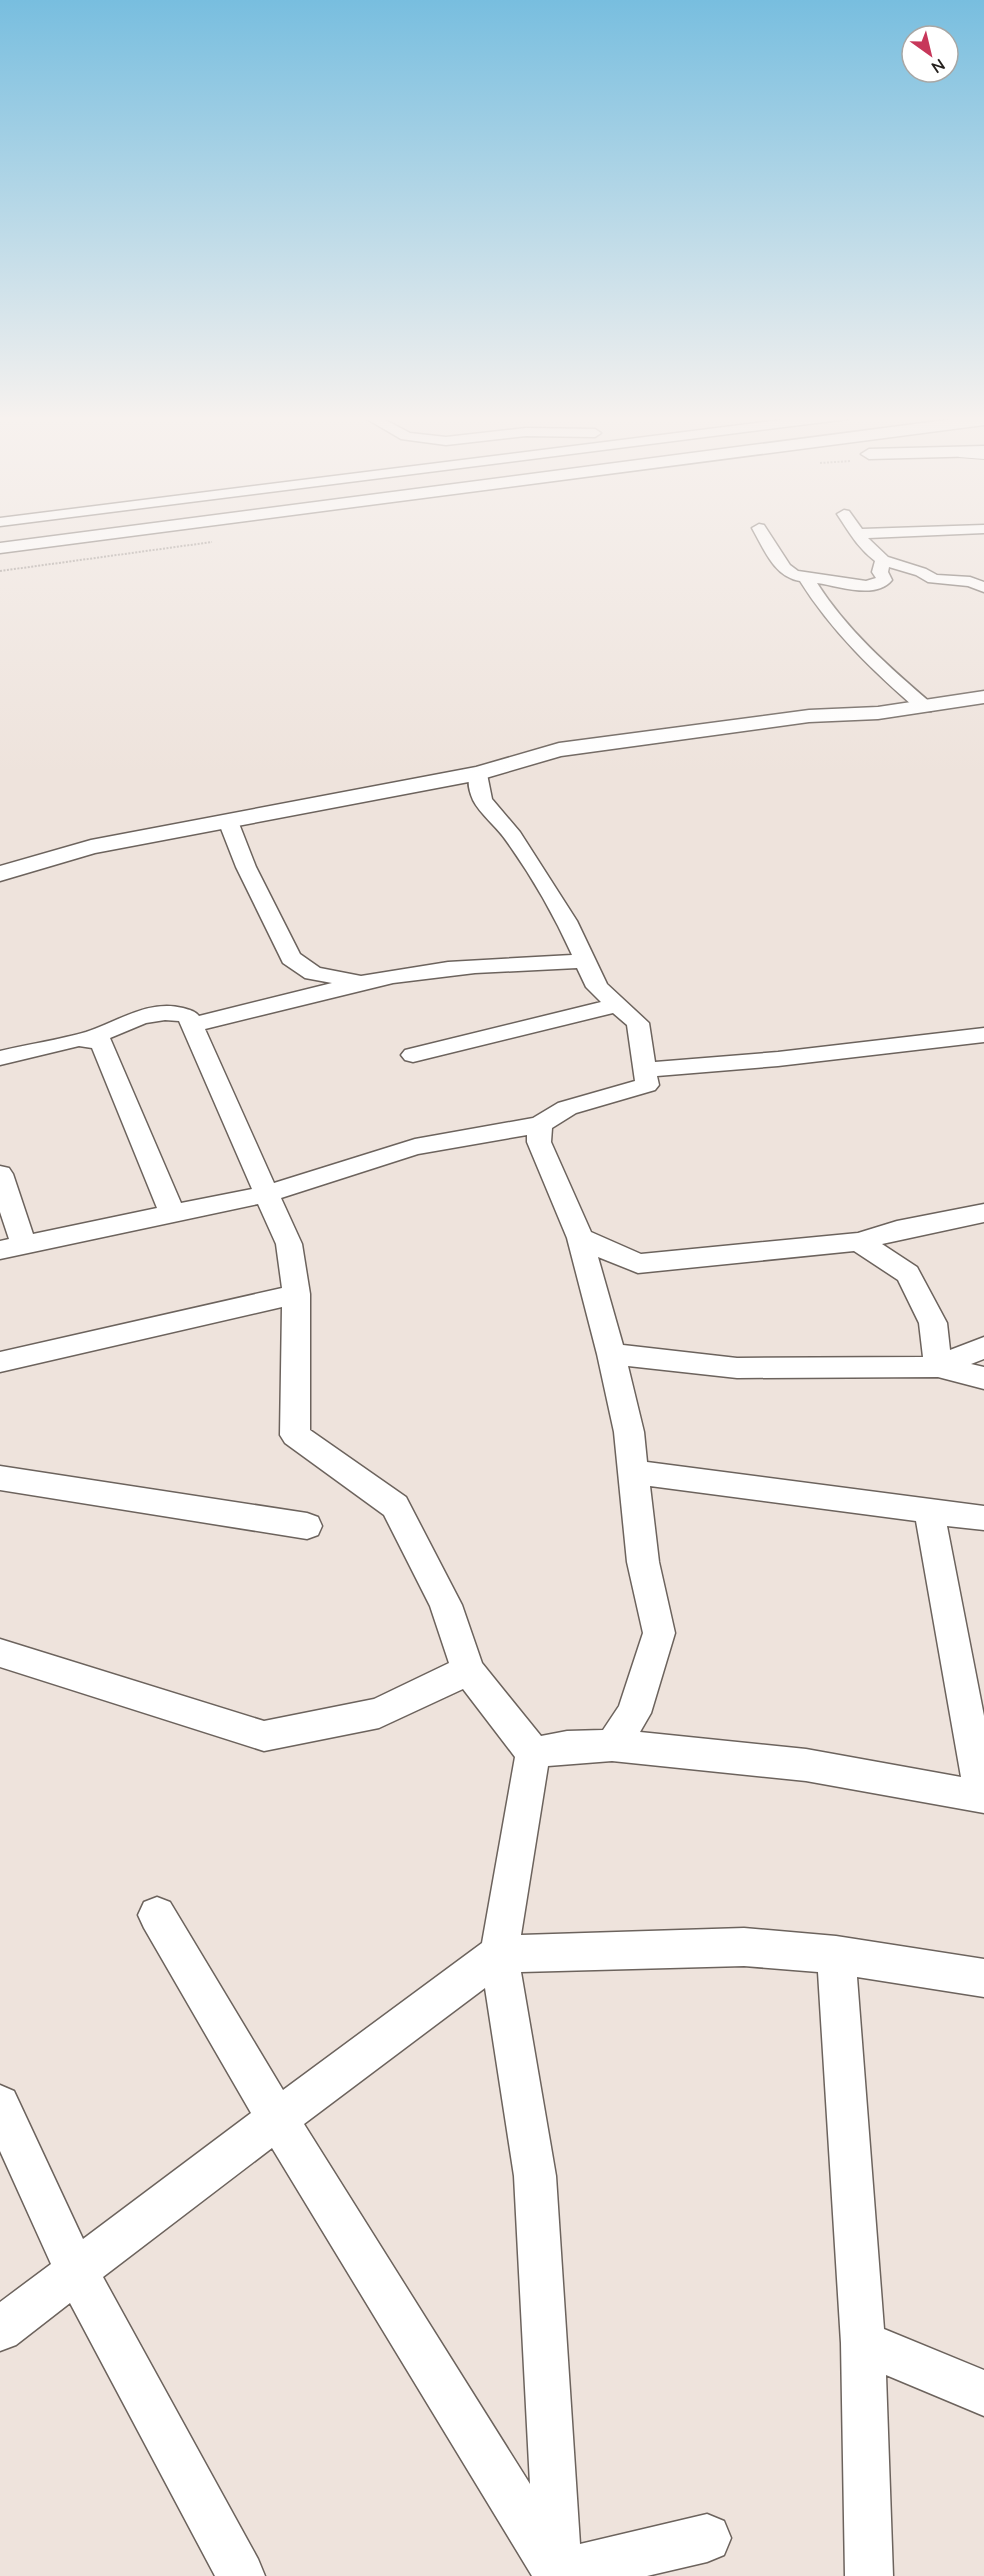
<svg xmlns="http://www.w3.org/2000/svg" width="984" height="2576" viewBox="0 0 984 2576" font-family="'Nunito Sans',sans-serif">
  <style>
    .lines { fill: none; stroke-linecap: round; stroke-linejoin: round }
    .lane-casing { stroke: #6c635d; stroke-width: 2 }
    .street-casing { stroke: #6c635d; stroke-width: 3 }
    .secondary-casing { stroke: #6c635d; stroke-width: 3 }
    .highway-casing { stroke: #6c635d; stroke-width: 3 }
    .path { stroke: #9b938e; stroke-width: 2; stroke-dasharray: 2 1.5; stroke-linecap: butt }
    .lane { fill: #fff; fill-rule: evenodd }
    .street { fill: #fff; fill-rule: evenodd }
    .secondary { fill: #fff; fill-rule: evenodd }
    .highway { fill: #fff; fill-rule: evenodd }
  </style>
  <rect width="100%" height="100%" fill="#eee3dc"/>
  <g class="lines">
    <defs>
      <polygon id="lane" points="957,454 984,455 984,459 959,457"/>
      <g id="street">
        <polygon points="360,415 376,415 410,433 446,437 526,428 595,429 601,433 595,437 526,436 446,445 401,439"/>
        <polygon points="820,415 854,415 848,419 0,526 0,518"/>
        <path d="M844,510l5,1 13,18 122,-4v8l-116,5 20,19 38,12 11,6 33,2 14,5v10l-16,-6 -40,-4 -12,-7 -27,-8 -1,5 4,8c-16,20 -53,6 -75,3 30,47 72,84 114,120l3,4 -3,4h-12c-45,-39 -87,-79 -119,-130 -26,-4 -36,-32 -48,-53l7,-4 5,1 26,40 8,6 68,10 10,-3 -4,-6 3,-11c-18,-14 -26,-29 -38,-47z"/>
        <path d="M479,767l7,2 6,30 28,33 57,89 30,63 42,39 6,39 123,-10 206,-24v14l-206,24 -121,10 2,9 -4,5 -79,23 -24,15 -1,14 40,90 50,22 217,-21 39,-12 87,-17v18l-102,22 35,23 30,56 3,27 34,-13v22l-13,5 13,3v22l-46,-12 -201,1 -109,-12 16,66 3,30 337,44v24l-37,-4 37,190v97l-178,-32 -194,-20 -64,5 -27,169 223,-7 92,8 148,23v38l-127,-20 27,352 100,41v46l-98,-41 7,201h-48l-4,-233 -23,-371 -74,-6 -223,6 35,204 24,368 127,-30 17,7 7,17 -7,17 -17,7 -60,14h-115l-260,-428 -169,129 155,282 7,17h-50l-145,-273 -54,42 -16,6v-49l51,-38 -51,-113v-66l14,6 69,148 168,-126 -107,-185 -6,-13 6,-13 13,-5 13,5 113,188 199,-147 33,-186 -52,-68 -84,39 -115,23 -264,-84v-28l264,82 110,-22 75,-36 -19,-57 -46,-91 -99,-72 -5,-8 2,-128 -282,65v-20l282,-64 -6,-44 -18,-40 -258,55v-18l9,-2 -9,-27v-46l9,2 4,6 20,60 124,-26 -65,-160 -13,-2 -79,19v-14c28,-7 59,-11 86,-19 31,-10 62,-33 97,-24 7,2 12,3 16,8l133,-33 -27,-5 -22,-15 -47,-96 -18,-46 3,-4h14l3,4 18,46 44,87 20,14 41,8 87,-14 124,-7c-18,-40 -41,-80 -67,-116 -9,-13 -25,-25 -32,-39 -4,-9 -7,-22 -1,-31zM577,968l9,19 15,15 -196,48 -4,5 4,5 8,2 200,-49 14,12 8,56 -77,22 -25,15 -118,21 -141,44 -69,-154 188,-46 82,-10zM165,1020l14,1 73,168 -71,14 -71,-165 36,-15zM527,1135v7l40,96 30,116 17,78 13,130 16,71 -24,73 -16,24 -36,1 -26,5 -59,-73 -20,-58 -56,-108 -96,-67v-136l-8,-50 -21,-46 137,-44zM854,1251l44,29 21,43 4,34 -186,1 -114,-13 -25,-88 40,16zM650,1486l266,35 45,256 -155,-28 -166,-17 11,-19 24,-80 -16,-71zM485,1988l29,188 16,308 -226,-360z"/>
        <polygon points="0,1466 307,1513 318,1517 322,1526 318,1535 307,1539 0,1490"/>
      </g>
      <polygon id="secondary" points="984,691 984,703 878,719 809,722 561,756 479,780 95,853 0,881 0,866 91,840 476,767 559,743 809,710 878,707"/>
      <g id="highway">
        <polygon points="984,415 984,425 0,553 0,543"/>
        <polygon points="984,446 984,456 869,459 861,454 869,449"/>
      </g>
    </defs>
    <!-- lane casing -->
    <use href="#lane" class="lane-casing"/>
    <!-- street casing -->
    <use href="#street" class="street-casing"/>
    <!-- secondary casing -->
    <use href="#secondary" class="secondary-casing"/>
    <!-- highway casing -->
    <use href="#highway" class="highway-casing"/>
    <!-- path -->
    <g class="path">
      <polyline points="820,463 851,461"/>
      <polyline points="0,571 212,542"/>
    </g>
    <!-- lane -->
    <use href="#lane" class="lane"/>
    <!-- street -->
    <use href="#street" class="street"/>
    <!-- secondary -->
    <use href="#secondary" class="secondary"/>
    <!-- highway -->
    <use href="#highway" class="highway"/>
  </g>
  <!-- sky -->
  <linearGradient id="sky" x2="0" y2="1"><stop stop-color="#78bedf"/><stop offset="0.54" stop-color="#f7f2ef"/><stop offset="1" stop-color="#f7f2ef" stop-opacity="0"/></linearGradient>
  <rect width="984" height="775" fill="url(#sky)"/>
  <!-- north arrow -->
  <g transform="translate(930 54) rotate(146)"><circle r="28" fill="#ffffff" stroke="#a8a7a5" stroke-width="1.5"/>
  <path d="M0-4.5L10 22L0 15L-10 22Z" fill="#c7375a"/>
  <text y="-9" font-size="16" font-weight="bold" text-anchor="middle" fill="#26221f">N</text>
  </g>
</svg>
